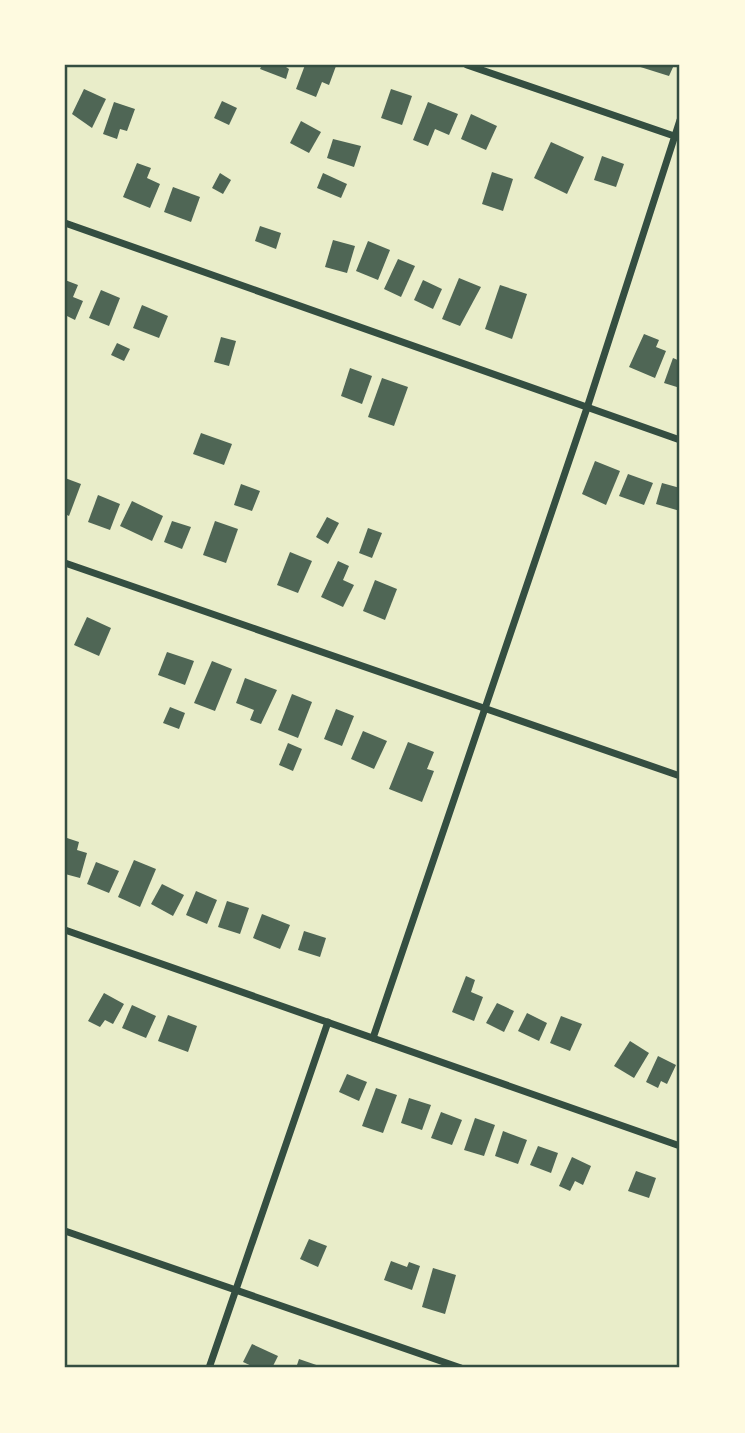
<svg xmlns="http://www.w3.org/2000/svg" width="745" height="1433" viewBox="0 0 745 1433" font-family="Roboto,sans-serif">
  <style>
    .building { fill: #4f6655 }
    .lines { fill: none; stroke-linecap: round; stroke-linejoin: round }
    .minor { stroke: #344e41; stroke-width: 7 }
    .neatline { fill: none; stroke: #344e41; stroke-width: 2.5 }
  </style>
  <rect width="100%" height="100%" fill="#e9edc9"/>
  <!-- building -->
  <g class="building">
    <polygon points="262,65 283,65 289,69 286,79 260,69"/>
    <polygon points="305,65 336,66 329,85 322,82 316,97 296,89"/>
    <polygon points="634,65 674,65 669,76"/>
    <polygon points="84,89 106,99 92,128 72,114"/>
    <polygon points="391,89 412,96 402,125 381,118"/>
    <polygon points="222,101 237,108 229,125 214,118"/>
    <polygon points="114,102 135,109 127,131 120,129 117,139 103,134"/>
    <polygon points="428,102 458,114 449,135 435,129 428,146 413,140"/>
    <polygon points="471,114 497,126 486,150 461,139"/>
    <polygon points="301,121 321,132 309,153 290,143"/>
    <polygon points="333,139 361,146 354,167 327,158"/>
    <polygon points="551,142 584,157 567,194 534,178"/>
    <polygon points="602,156 624,164 616,187 594,180"/>
    <polygon points="137,163 151,168 147,178 160,184 150,208 123,197"/>
    <polygon points="492,172 513,179 503,211 482,204"/>
    <polygon points="220,173 231,180 223,194 212,188"/>
    <polygon points="323,173 347,184 341,198 317,188"/>
    <polygon points="173,187 200,197 191,222 164,212"/>
    <polygon points="260,226 281,233 276,249 255,241"/>
    <polygon points="333,240 355,246 347,273 325,267"/>
    <polygon points="368,241 390,250 378,280 356,271"/>
    <polygon points="398,259 415,266 401,297 384,289"/>
    <polygon points="459,278 481,287 460,326 442,319"/>
    <polygon points="65,280 78,285 73,297 83,301 75,320 67,316 65,322"/>
    <polygon points="423,280 442,289 433,309 414,300"/>
    <polygon points="500,285 527,294 512,339 485,329"/>
    <polygon points="101,290 120,298 109,326 89,318"/>
    <polygon points="142,305 168,316 159,338 133,328"/>
    <polygon points="644,334 659,340 656,347 666,351 655,378 629,367"/>
    <polygon points="221,337 236,341 229,366 214,362"/>
    <polygon points="117,343 130,349 124,361 111,355"/>
    <polygon points="673,358 680,361 680,388 664,383"/>
    <polygon points="350,368 372,376 362,404 341,396"/>
    <polygon points="382,378 408,387 394,426 368,417"/>
    <polygon points="201,433 232,444 224,465 193,454"/>
    <polygon points="595,461 620,471 606,505 582,494"/>
    <polygon points="628,474 653,483 644,505 619,496"/>
    <polygon points="65,478 81,484 69,516 65,514"/>
    <polygon points="662,483 680,488 680,511 656,504"/>
    <polygon points="241,484 260,491 252,511 234,505"/>
    <polygon points="98,495 120,504 110,530 88,522"/>
    <polygon points="132,501 163,516 152,541 120,526"/>
    <polygon points="327,517 339,523 328,544 316,537"/>
    <polygon points="172,521 191,527 182,549 164,542"/>
    <polygon points="215,521 238,529 226,563 203,555"/>
    <polygon points="368,528 382,533 372,558 359,553"/>
    <polygon points="290,552 312,561 298,593 277,585"/>
    <polygon points="338,561 349,566 343,580 354,585 343,607 321,597"/>
    <polygon points="375,580 397,589 385,620 363,611"/>
    <polygon points="87,617 111,628 99,656 74,645"/>
    <polygon points="167,652 194,661 185,685 158,675"/>
    <polygon points="212,661 232,669 215,711 194,703"/>
    <polygon points="245,678 277,690 261,724 250,720 254,710 236,703"/>
    <polygon points="292,694 312,702 298,738 278,730"/>
    <polygon points="170,707 185,713 179,729 163,723"/>
    <polygon points="336,709 354,716 342,746 324,739"/>
    <polygon points="363,731 387,741 374,769 351,759"/>
    <polygon points="408,742 434,752 427,769 434,771 422,802 389,789"/>
    <polygon points="288,743 302,749 293,771 279,765"/>
    <polygon points="67,838 79,842 77,850 87,853 80,878 65,874"/>
    <polygon points="134,860 156,869 140,907 118,897"/>
    <polygon points="96,862 119,871 109,893 87,884"/>
    <polygon points="162,884 184,895 173,916 151,904"/>
    <polygon points="196,891 217,900 207,924 186,915"/>
    <polygon points="227,901 249,908 240,934 218,927"/>
    <polygon points="262,914 290,925 280,949 253,938"/>
    <polygon points="304,931 326,938 320,957 298,950"/>
    <polygon points="466,976 475,980 471,992 483,997 474,1021 452,1012"/>
    <polygon points="104,993 124,1004 113,1024 105,1020 100,1027 88,1021"/>
    <polygon points="497,1003 514,1011 504,1032 486,1023"/>
    <polygon points="132,1005 156,1016 146,1038 122,1028"/>
    <polygon points="527,1013 547,1023 539,1041 518,1031"/>
    <polygon points="168,1015 197,1026 188,1052 158,1041"/>
    <polygon points="561,1016 582,1024 570,1051 550,1043"/>
    <polygon points="630,1041 649,1053 634,1078 614,1066"/>
    <polygon points="658,1056 676,1065 667,1084 661,1081 658,1088 646,1082"/>
    <polygon points="347,1074 367,1082 359,1101 339,1092"/>
    <polygon points="376,1088 397,1095 383,1133 362,1126"/>
    <polygon points="409,1098 431,1105 422,1130 401,1123"/>
    <polygon points="441,1112 462,1120 452,1145 431,1138"/>
    <polygon points="475,1118 495,1125 484,1156 464,1150"/>
    <polygon points="503,1131 527,1140 518,1164 495,1156"/>
    <polygon points="538,1146 558,1153 551,1173 530,1165"/>
    <polygon points="572,1157 591,1166 583,1185 575,1181 570,1191 559,1186"/>
    <polygon points="636,1171 656,1178 649,1198 628,1191"/>
    <polygon points="309,1239 327,1246 318,1267 300,1259"/>
    <polygon points="391,1261 407,1267 409,1262 420,1266 412,1290 384,1280"/>
    <polygon points="433,1268 456,1275 445,1314 422,1307"/>
    <polygon points="252,1344 278,1356 272,1368 256,1368 243,1362"/>
    <polygon points="299,1359 325,1368 296,1368"/>
  </g>
  <g class="lines">
    <!-- minor -->
    <g class="minor">
      <polyline points="467,65 680,138"/>
      <polyline points="65,223 680,440"/>
      <polyline points="65,563 680,776"/>
      <polyline points="65,930 680,1146"/>
      <polyline points="373,1038 587,408 680,120"/>
      <polyline points="65,1231 461,1368"/>
      <polyline points="209,1368 328,1022"/>
    </g>
  </g>
  <!-- border -->
  <rect width="745" height="1433" fill="none" stroke="#fefae0" stroke-width="133"/>
  <rect x="66" y="66" width="612" height="1300" class="neatline"/>
</svg>
